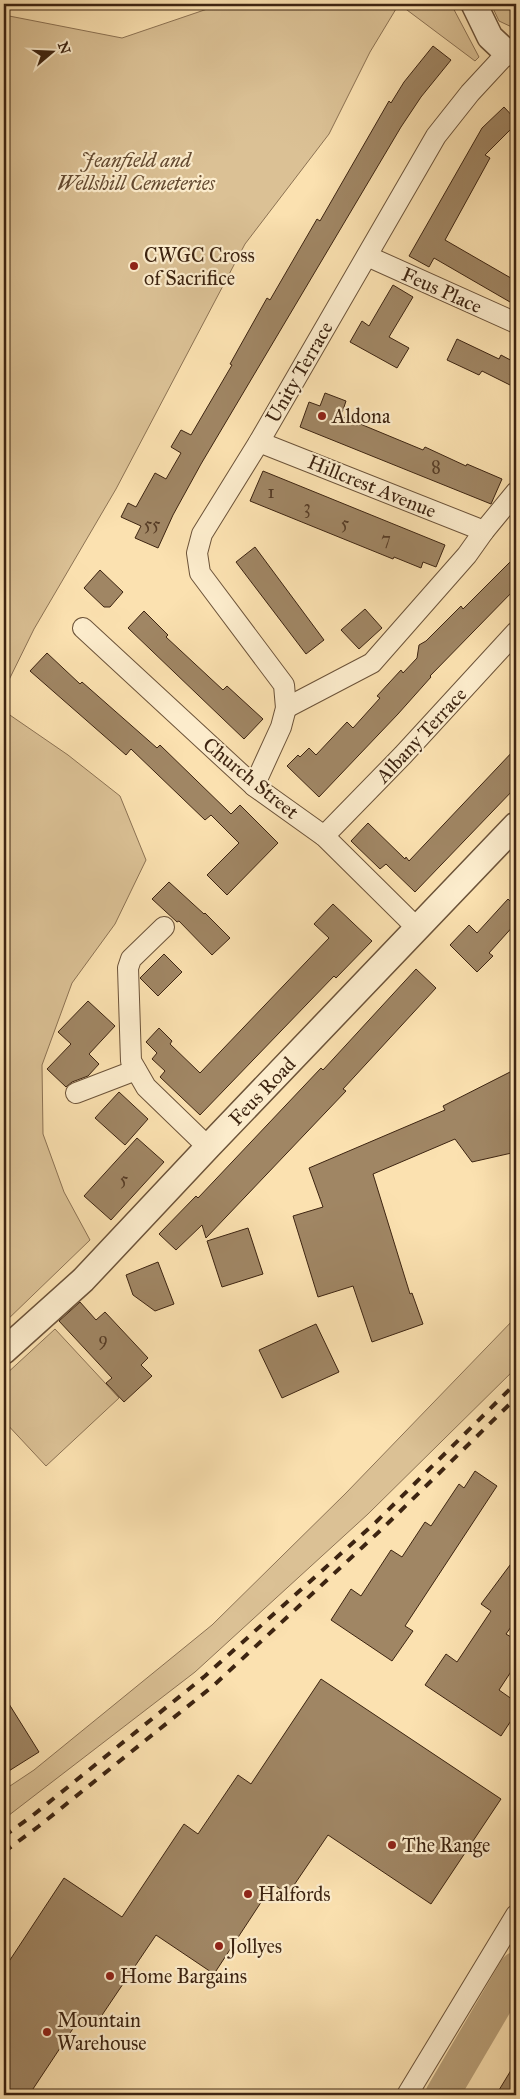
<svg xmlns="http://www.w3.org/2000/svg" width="520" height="2099" viewBox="0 0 520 2099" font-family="'IM FELL Great Primer',serif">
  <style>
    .green { fill: #dbc195; stroke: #8c7253 }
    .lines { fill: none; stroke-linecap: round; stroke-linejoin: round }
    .river { stroke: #baa17a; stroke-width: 34 }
    .building { fill: #a08664; stroke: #3d2411 }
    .minor-casing { stroke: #6c5339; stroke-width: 22 }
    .tertiary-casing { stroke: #6c5339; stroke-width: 28 }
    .minor { stroke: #fceccc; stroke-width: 20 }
    .tertiary { stroke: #fceccc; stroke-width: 25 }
    .rail { stroke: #3d2411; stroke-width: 4; stroke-dasharray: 9 9; stroke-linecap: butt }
    .poi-dot { fill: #8f2418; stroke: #fceccc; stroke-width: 2 }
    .labels { text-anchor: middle; stroke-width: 4.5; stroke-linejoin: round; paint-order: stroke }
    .number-label { font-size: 18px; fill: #563c26 }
    .park-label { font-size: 20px; font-style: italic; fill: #644b32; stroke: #fceccc }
    .poi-label { font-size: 20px; fill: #3d2411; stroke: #fceccc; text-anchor: start }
    .street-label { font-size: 20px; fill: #3d2411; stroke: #fceccc }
  </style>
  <rect width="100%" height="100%" fill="#fbe1b0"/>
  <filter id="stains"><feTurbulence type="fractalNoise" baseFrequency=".004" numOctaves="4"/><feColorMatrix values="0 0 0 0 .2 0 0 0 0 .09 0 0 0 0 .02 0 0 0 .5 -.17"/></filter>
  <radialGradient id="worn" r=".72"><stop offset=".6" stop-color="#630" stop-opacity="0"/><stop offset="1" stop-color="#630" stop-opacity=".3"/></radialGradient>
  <!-- green -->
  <g class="green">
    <polygon points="222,4 451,4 479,57 475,61 399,4 370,52 329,134 245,244 116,489 34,629 4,690 4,15 122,38"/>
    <polygon points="491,4 516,4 516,29 499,21"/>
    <polygon points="4,711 68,755 120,796 146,860 115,924 72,983 42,1065 43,1134 64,1192 90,1240 4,1323"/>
    <polygon points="516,1317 516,1368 368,1514 195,1672 4,1819 4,1790 34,1770 212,1625 346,1493"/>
    <polygon points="55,1329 119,1398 46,1466 4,1421 4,1376"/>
  </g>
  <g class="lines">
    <!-- river -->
    <polyline class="river" points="442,2095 516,1969"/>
  </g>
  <!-- building -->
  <g class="building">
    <polygon points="433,46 451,60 421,97 401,127 201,464 173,515 158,548 135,538 141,526 121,517 128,503 136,507 155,473 166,479 181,453 171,447 181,430 191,435 232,365 230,364 267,298 270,300 317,219 320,221 389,101 391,103 404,82"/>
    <polygon points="504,107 516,120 516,124 485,155 490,158 445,240 516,281 516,291 510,302 434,258 429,267 409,256 482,128"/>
    <polygon points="393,285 413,297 389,337 409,348 397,368 350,342 362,321 369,326"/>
    <polygon points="457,339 499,359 501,355 516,363 516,388 482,371 479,375 447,360"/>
    <polygon points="325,393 346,401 341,416 423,450 425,447 466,466 467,464 502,479 491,504 300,427 309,402 320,406"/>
    <polygon points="263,471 445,545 436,567 423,562 421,568 394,557 393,559 250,501"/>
    <polygon points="255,547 324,640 306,654 236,562"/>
    <polygon points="516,556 516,588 430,676 431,677 398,714 319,797 287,766 298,755 300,757 309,748 316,755 347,722 353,728 380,698 377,696 401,670 403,673 417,658 419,645 426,641 461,606 463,609"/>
    <polygon points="100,570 123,592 110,607 104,607 84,588"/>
    <polygon points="365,609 382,628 359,649 341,630"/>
    <polygon points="144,611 168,635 166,637 223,690 227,686 263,719 244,739 128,628"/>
    <polygon points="47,653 80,684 82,682 157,748 160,745 231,814 240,805 278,843 227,895 207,875 239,843 211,815 205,820 131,749 126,755 30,671"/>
    <polygon points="516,748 516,787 415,892 386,864 380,869 351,841 368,823 405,859 406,857 409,861"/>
    <polygon points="169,882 204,914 205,913 230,938 212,955 179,921 177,922 152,899"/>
    <polygon points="508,899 516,907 516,923 489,953 493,956 477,972 450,945 469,925 477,933"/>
    <polygon points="333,904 372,941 336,978 334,976 200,1115 160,1077 165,1071 152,1059 157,1053 146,1042 159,1028 172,1041 170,1044 200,1073 329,938 314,924"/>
    <polygon points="164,954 182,972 158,996 140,978"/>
    <polygon points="416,969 436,988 343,1089 346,1091 206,1238 202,1225 176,1250 159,1234 196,1196 198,1198 321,1068 323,1070"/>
    <polygon points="88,1001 115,1026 89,1054 99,1064 88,1076 72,1082 66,1087 47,1069 71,1044 58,1032"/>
    <polygon points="516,1069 516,1152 472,1162 455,1139 373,1174 410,1294 412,1293 423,1324 372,1342 353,1286 318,1297 293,1216 323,1207 309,1168 445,1110 443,1106"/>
    <polygon points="119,1092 148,1119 125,1145 95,1118"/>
    <polygon points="137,1138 164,1162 111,1220 84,1196"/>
    <polygon points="248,1228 263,1274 222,1287 207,1241"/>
    <polygon points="158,1262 174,1304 155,1311 133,1295 126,1275"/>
    <polygon points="80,1302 96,1320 105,1312 148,1358 141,1365 152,1376 124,1402 106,1383 112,1378 59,1321"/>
    <polygon points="316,1324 339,1372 282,1398 259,1350"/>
    <polygon points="475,1471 497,1486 405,1626 413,1631 392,1661 331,1620 351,1589 361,1596 391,1550 402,1557 425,1522 431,1526 459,1484 464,1488"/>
    <polygon points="516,1557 516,1620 506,1634 516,1640 516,1664 499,1690 516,1702 516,1713 501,1736 425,1685 446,1654 457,1662 491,1611 481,1604"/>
    <polygon points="321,1679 501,1799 431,1904 328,1835 288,1894 273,1884 214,1974 156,1935 94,2027 80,2018 29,2095 4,2095 4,1969 64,1878 122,1917 184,1824 198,1834 238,1775 251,1784"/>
    <polygon points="4,1696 39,1752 4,1774"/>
    <polygon points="516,2062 516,2095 496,2095"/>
  </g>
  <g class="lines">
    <defs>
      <g id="minor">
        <polyline points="367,256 516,323"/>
        <polyline points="259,442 484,531"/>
        <polyline points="83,628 254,786 324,836 417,928"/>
        <polyline points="286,708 372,663 467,555 484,531 516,492"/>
        <polyline points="254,786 281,727 286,708 284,685 200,573 197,553 202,534 259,442 436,136 470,93 507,53"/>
        <polyline points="324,836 403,755 516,632"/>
        <polyline points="164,927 131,959 128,968 131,1061 146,1087 208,1147"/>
        <polyline points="76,1093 136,1070"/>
        <polyline points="407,2095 516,1915"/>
      </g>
      <g id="tertiary">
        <polyline points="474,4 490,37 507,53 516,51"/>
        <polyline points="4,1351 83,1280 208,1147 516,825"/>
      </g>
    </defs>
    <!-- minor casing -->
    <use href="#minor" class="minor-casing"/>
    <!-- tertiary casing -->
    <use href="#tertiary" class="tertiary-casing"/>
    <!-- minor -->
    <use href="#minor" class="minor"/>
    <!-- tertiary -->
    <use href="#tertiary" class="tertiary"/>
    <!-- rail -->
    <g class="rail">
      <polyline points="4,1836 32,1816 205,1676 376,1522 516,1383"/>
      <polyline points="4,1852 39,1826 213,1686 382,1529 516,1398"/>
    </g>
  </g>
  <!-- markers -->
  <g class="poi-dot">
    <circle cx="134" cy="266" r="5"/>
    <circle cx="322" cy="416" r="5"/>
    <circle cx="392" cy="1845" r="5"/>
    <circle cx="248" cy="1894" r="5"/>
    <circle cx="219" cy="1946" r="5"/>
    <circle cx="110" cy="1976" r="5"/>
    <circle cx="47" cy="2032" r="5"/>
  </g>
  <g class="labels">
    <!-- number labels -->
    <g class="number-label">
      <text x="436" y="473">8</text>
      <text x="271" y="498">1</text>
      <text x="307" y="513">3</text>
      <text x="345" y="529">5</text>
      <text x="152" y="530">55</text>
      <text x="386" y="545">7</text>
      <text x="124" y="1185">5</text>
      <text x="103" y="1345">9</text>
    </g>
    <!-- park labels -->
    <g class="park-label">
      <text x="136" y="167">Jeanfield and<tspan x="136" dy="23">Wellshill Cemeteries</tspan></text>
    </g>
    <!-- poi labels -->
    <g class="poi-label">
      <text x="144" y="262">CWGC Cross<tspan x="144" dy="23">of Sacrifice</tspan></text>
      <text x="332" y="423">Aldona</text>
      <text x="402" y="1852">The Range</text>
      <text x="258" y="1901">Halfords</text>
      <text x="229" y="1953">Jollyes</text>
      <text x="120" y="1983">Home Bargains</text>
      <text x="57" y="2027">Mountain<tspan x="57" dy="23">Warehouse</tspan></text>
    </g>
    <!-- street labels -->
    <g class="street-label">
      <text transform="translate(442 290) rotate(24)" y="7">Feus Place</text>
      <text transform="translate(299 372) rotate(-60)" y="7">Unity Terrace</text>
      <text transform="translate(372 486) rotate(22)" y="7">Hillcrest Avenue</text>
      <text transform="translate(421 735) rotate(-47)" y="7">Albany Terrace</text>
      <text transform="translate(251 778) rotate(39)" y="7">Church Street</text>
      <text transform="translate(262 1091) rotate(-46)" y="7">Feus Road</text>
    </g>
  </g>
  <!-- margin -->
  <rect width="520" height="2099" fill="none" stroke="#fbe1b0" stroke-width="20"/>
  <rect x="5" y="5" width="510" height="2089" fill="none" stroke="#3d2411" stroke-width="2.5"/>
  <rect x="10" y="10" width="500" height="2079" fill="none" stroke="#3d2411"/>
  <!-- north arrow -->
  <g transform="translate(52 52) rotate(71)" stroke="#fceccc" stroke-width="4" paint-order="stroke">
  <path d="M0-4L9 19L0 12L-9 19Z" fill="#3d2411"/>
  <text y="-8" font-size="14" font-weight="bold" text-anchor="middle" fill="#3d2411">N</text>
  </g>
  <rect width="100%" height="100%" filter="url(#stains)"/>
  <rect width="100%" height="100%" fill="url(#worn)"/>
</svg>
